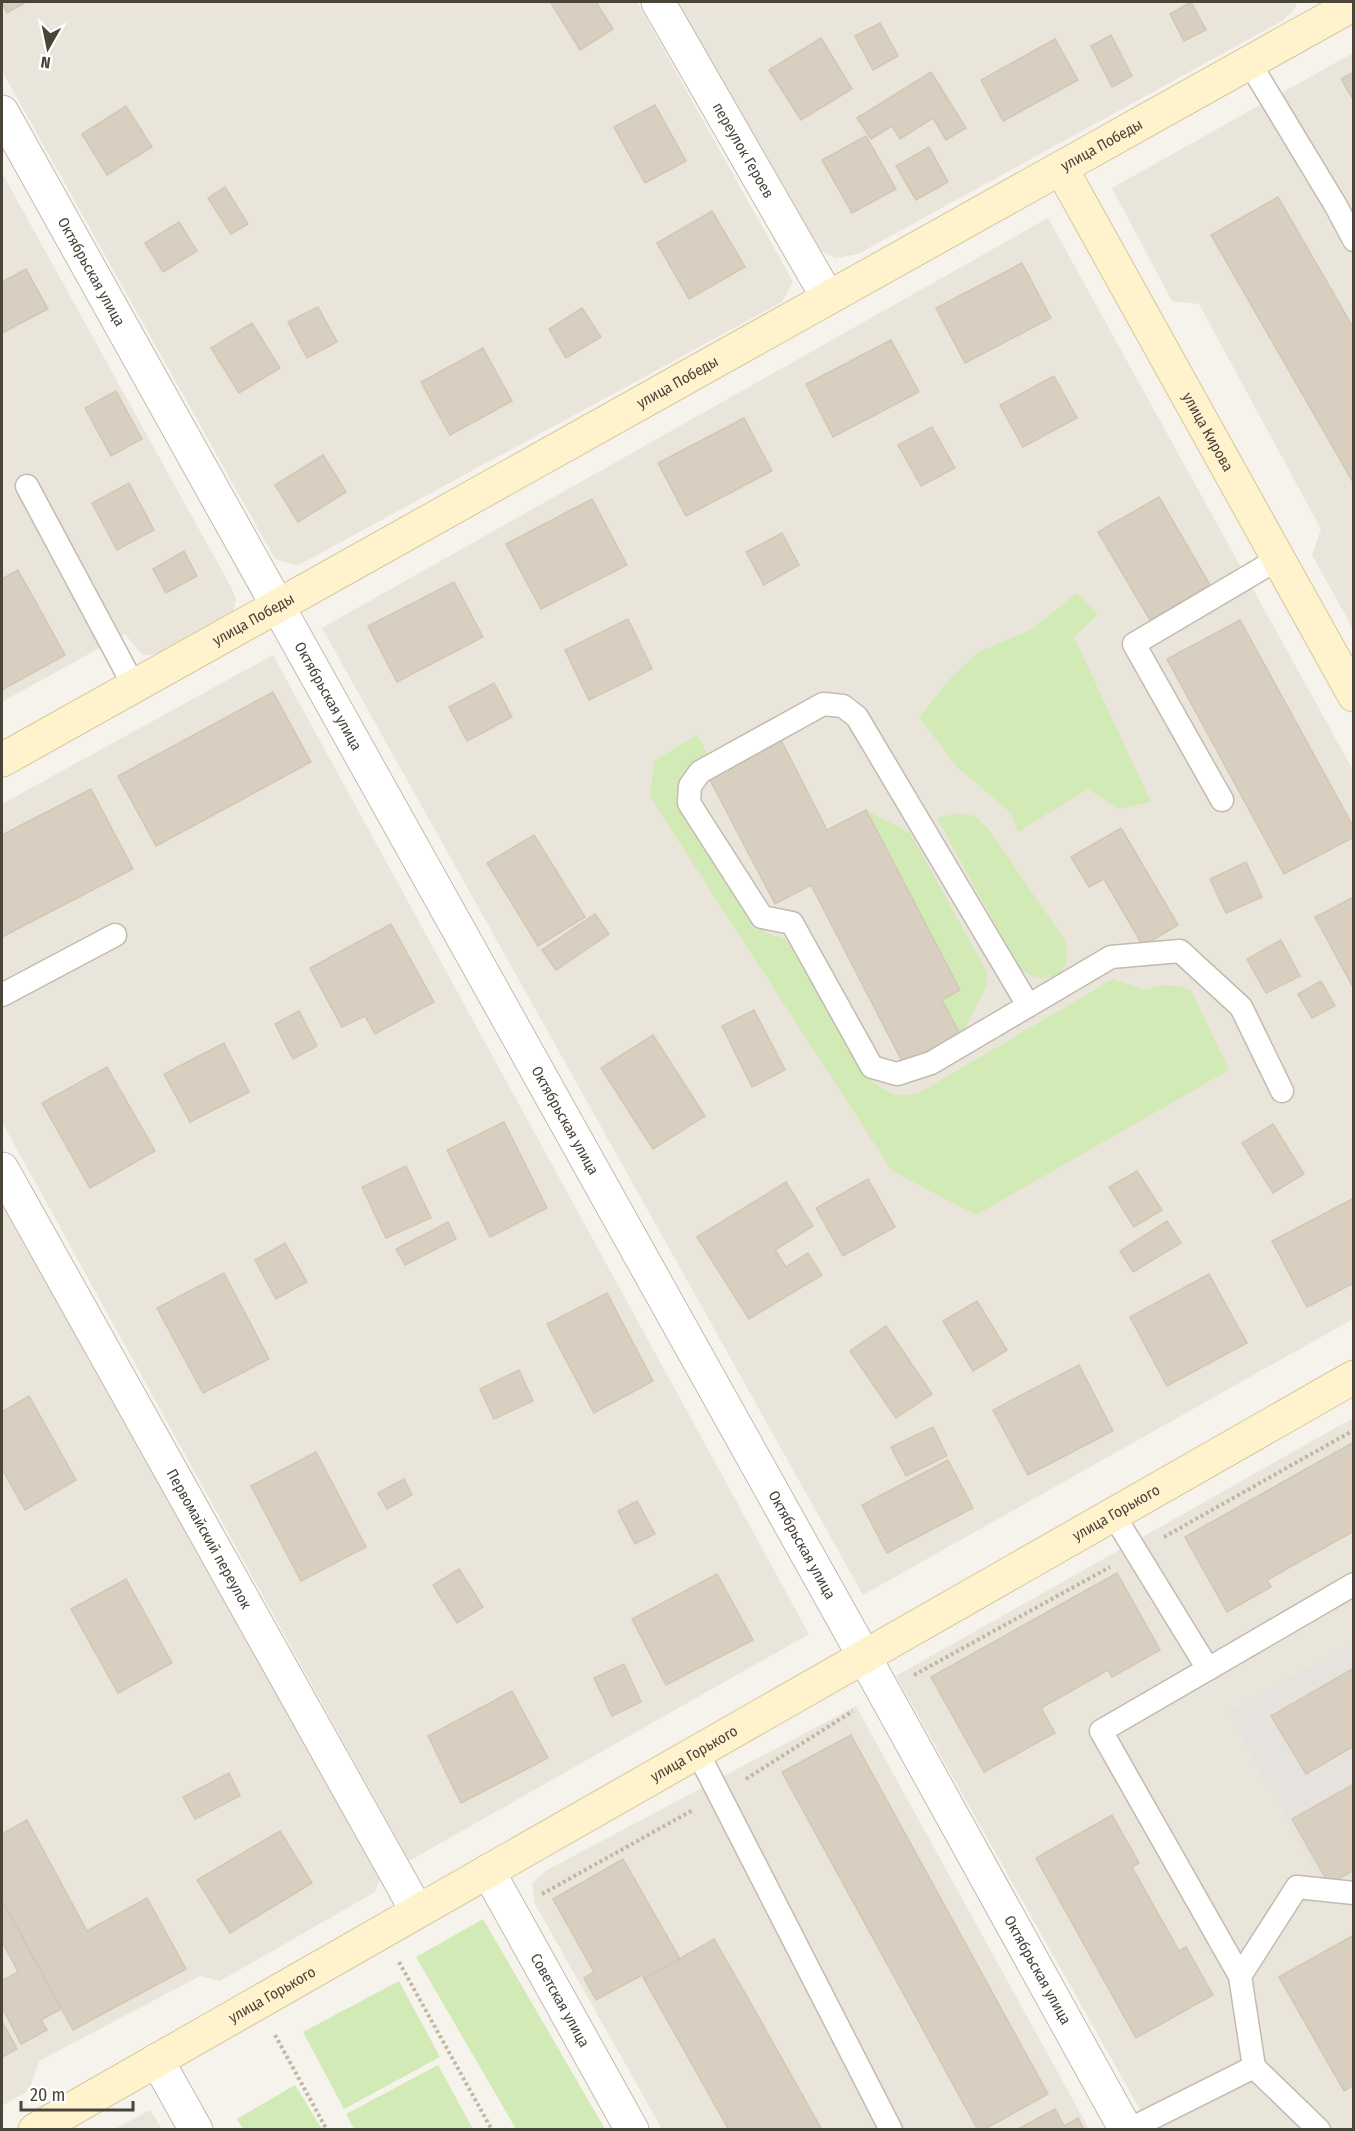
<svg xmlns="http://www.w3.org/2000/svg" width="1355" height="2131" viewBox="0 0 1355 2131" font-family="'Fira Sans Condensed',sans-serif">
  <style>
    .residential { fill: #eae5da }
    .industrial { fill: #e6e2dd }
    .green { fill: #d2eab5 }
    .building { fill: #d8cfc1; stroke: #d3c7b4; stroke-width: 1.5 }
    .lines { fill: none; stroke-linecap: round; stroke-linejoin: round }
    .lane-casing { stroke: #c2bbae; stroke-width: 25 }
    .street-casing { stroke: #c2bbae; stroke-width: 35 }
    .secondary-casing { stroke: #d6c79b; stroke-width: 35 }
    .path { stroke: #c4b79f; stroke-width: 4; stroke-dasharray: 3 3; stroke-linecap: butt }
    .lane { stroke: #fff; stroke-width: 22 }
    .street { stroke: #fff; stroke-width: 33 }
    .secondary { stroke: #fff3cd; stroke-width: 33 }
    .labels { text-anchor: middle; stroke-width: 4.5; stroke-linejoin: round; paint-order: stroke }
    .street-label { font-size: 15px; fill: #4b4439; stroke: #fff }
  </style>
  <rect width="100%" height="100%" fill="#f6f3ec"/>
  <!-- residential -->
  <g class="residential">
    <polygon points="2,2 637,2 793,282 782,302 297,566 275,559 2,71"/>
    <polygon points="678,2 1298,2 1293,11 1282,21 858,254 836,258 821,251 809,240"/>
    <polygon points="1353,53 1353,629 1312,555 1321,529 1199,304 1172,301 1112,188"/>
    <polygon points="2,173 231,587 236,599 233,613 156,655 142,655 125,634 2,702"/>
    <polygon points="1048,218 1353,770 1353,1319 863,1595 322,628"/>
    <polygon points="273,655 809,1634 409,1861 2,1122 2,804"/>
    <polygon points="2,1199 381,1876 375,1892 220,1981 200,1976 39,2061 29,2090 2,2106"/>
    <polygon points="1353,1418 1353,2129 1151,2129 896,1676"/>
    <polygon points="856,1706 1089,2129 662,2129 535,1904 532,1883 547,1870"/>
    <polygon points="150,2110 162,2129 115,2129"/>
  </g>
  <!-- industrial -->
  <polygon class="industrial" points="1353,1643 1353,1881 1328,1895 1228,1712"/>
  <!-- green -->
  <g class="green">
    <polygon points="1077,593 1098,614 1074,637 1151,802 1118,809 1088,789 1018,832 1011,813 956,766 919,717 950,679 978,652 1031,630"/>
    <path d="M697,735l16,28 -26,48 79,122 20,6 85,143 24,13 22,-1 196,-115 33,11c17,-7 28,-5 45,0l38,80 -253,145 -84,-44 -242,-374 4,-36z"/>
    <polygon points="866,810 910,833 987,972 986,987 961,1036 942,1000 960,990"/>
    <path d="M958,813l17,3 15,15 74,108c6,16 4,23 -5,36 -20,6 -25,5 -41,-9l-81,-148z"/>
    <polygon points="483,1919 605,2129 516,2129 416,1957"/>
    <polygon points="399,1981 440,2057 344,2109 303,2032"/>
    <polygon points="438,2065 473,2129 354,2129 346,2114"/>
    <polygon points="295,2085 322,2129 243,2129 237,2119"/>
  </g>
  <!-- building -->
  <g class="building">
    <polygon points="2,2 26,2 7,13"/>
    <polygon points="554,2 596,2 613,29 580,50 551,3"/>
    <polygon points="1191,2 1206,30 1184,41 1170,14"/>
    <polygon points="880,23 898,56 873,70 855,36"/>
    <polygon points="1111,35 1132,76 1112,87 1091,46"/>
    <polygon points="821,38 852,89 801,120 769,70"/>
    <polygon points="1055,39 1078,80 1003,121 981,80"/>
    <polygon points="931,72 966,128 946,140 933,118 900,139 892,126 871,139 857,118"/>
    <polygon points="1354,72 1354,101 1341,79"/>
    <polygon points="655,105 686,161 645,183 614,127"/>
    <polygon points="126,106 152,147 107,175 82,134"/>
    <polygon points="866,136 896,189 852,213 822,160"/>
    <polygon points="929,147 948,182 916,200 896,166"/>
    <polygon points="225,187 248,224 231,234 208,198"/>
    <polygon points="1278,197 1354,329 1354,484 1211,235"/>
    <polygon points="712,211 745,267 689,299 657,243"/>
    <polygon points="179,222 197,251 163,272 145,243"/>
    <polygon points="1022,263 1051,318 965,363 936,308"/>
    <polygon points="26,269 48,309 2,333 2,282"/>
    <polygon points="318,307 337,342 307,358 288,322"/>
    <polygon points="582,308 601,337 566,358 549,329"/>
    <polygon points="252,323 280,368 239,393 211,348"/>
    <polygon points="891,340 919,392 833,437 806,384"/>
    <polygon points="483,348 512,401 450,435 421,382"/>
    <polygon points="1054,376 1077,418 1023,447 1000,405"/>
    <polygon points="116,391 142,439 111,456 85,408"/>
    <polygon points="744,418 772,471 686,516 658,463"/>
    <polygon points="932,427 955,468 921,486 898,445"/>
    <polygon points="323,455 346,492 298,522 275,485"/>
    <polygon points="129,483 154,530 117,550 92,503"/>
    <polygon points="1159,497 1210,585 1150,620 1098,532"/>
    <polygon points="592,499 627,565 541,609 506,544"/>
    <polygon points="782,533 799,565 764,585 746,552"/>
    <polygon points="184,551 197,576 166,593 153,569"/>
    <polygon points="18,570 65,655 2,690 2,579"/>
    <polygon points="454,582 483,637 397,682 368,626"/>
    <polygon points="628,619 652,669 589,700 565,650"/>
    <polygon points="1240,620 1354,828 1354,837 1284,874 1167,659"/>
    <polygon points="494,683 512,717 467,741 449,707"/>
    <polygon points="273,692 311,762 156,846 118,776"/>
    <polygon points="780,738 827,830 866,810 960,990 942,1000 961,1036 904,1065 811,885 775,904 708,776"/>
    <polygon points="91,789 133,869 2,937 2,835"/>
    <polygon points="1121,828 1178,925 1143,946 1104,879 1089,887 1071,857"/>
    <polygon points="534,835 585,917 538,946 487,863"/>
    <polygon points="1246,862 1262,897 1226,913 1210,879"/>
    <polygon points="1354,897 1354,989 1315,917"/>
    <polygon points="595,914 609,934 556,970 542,950"/>
    <polygon points="391,924 434,1002 375,1034 365,1016 342,1027 310,968"/>
    <polygon points="1281,940 1300,976 1266,993 1247,959"/>
    <polygon points="1321,981 1335,1006 1312,1018 1298,994"/>
    <polygon points="754,1010 785,1070 752,1087 722,1026"/>
    <polygon points="299,1011 317,1046 293,1059 275,1024"/>
    <polygon points="653,1035 705,1116 653,1149 601,1068"/>
    <polygon points="224,1043 249,1092 190,1122 164,1074"/>
    <polygon points="107,1067 155,1151 90,1188 42,1103"/>
    <polygon points="504,1122 547,1208 490,1237 447,1150"/>
    <polygon points="1273,1124 1304,1174 1273,1193 1242,1143"/>
    <polygon points="406,1166 431,1218 386,1238 362,1187"/>
    <polygon points="1137,1171 1162,1210 1134,1227 1109,1187"/>
    <polygon points="868,1179 895,1227 843,1256 816,1208"/>
    <polygon points="786,1182 813,1226 775,1250 786,1267 808,1253 822,1275 749,1319 697,1237"/>
    <polygon points="1354,1198 1354,1283 1307,1307 1272,1241"/>
    <polygon points="1167,1221 1181,1243 1133,1272 1120,1251"/>
    <polygon points="448,1222 456,1239 405,1265 396,1249"/>
    <polygon points="285,1243 307,1282 276,1299 255,1260"/>
    <polygon points="224,1273 269,1359 203,1393 157,1308"/>
    <polygon points="1209,1274 1247,1343 1167,1386 1130,1317"/>
    <polygon points="607,1293 653,1381 594,1413 547,1324"/>
    <polygon points="977,1301 1007,1350 973,1371 943,1321"/>
    <polygon points="886,1326 932,1394 896,1418 850,1351"/>
    <polygon points="1079,1365 1113,1431 1028,1475 993,1410"/>
    <polygon points="519,1370 533,1401 494,1419 480,1389"/>
    <polygon points="29,1396 76,1480 25,1510 2,1469 2,1412"/>
    <polygon points="933,1427 947,1456 906,1476 891,1447"/>
    <polygon points="1354,1442 1354,1535 1352,1532 1267,1580 1271,1587 1227,1612 1185,1537"/>
    <polygon points="316,1452 366,1547 301,1581 251,1486"/>
    <polygon points="948,1460 973,1508 887,1553 862,1505"/>
    <polygon points="404,1479 412,1495 387,1509 378,1493"/>
    <polygon points="637,1501 655,1534 635,1544 618,1511"/>
    <polygon points="459,1569 483,1607 457,1623 433,1585"/>
    <polygon points="1117,1573 1160,1650 1112,1677 1108,1670 1041,1708 1055,1733 984,1772 931,1677"/>
    <polygon points="717,1574 753,1640 666,1685 632,1619"/>
    <polygon points="126,1579 172,1663 118,1693 71,1609"/>
    <polygon points="624,1664 641,1702 612,1716 594,1678"/>
    <polygon points="1354,1668 1354,1746 1306,1774 1271,1716"/>
    <polygon points="512,1691 548,1758 461,1803 428,1736"/>
    <polygon points="851,1735 1048,2094 983,2130 978,2130 782,1772"/>
    <polygon points="229,1773 240,1796 195,1819 183,1797"/>
    <polygon points="1354,1784 1354,1870 1329,1884 1292,1819"/>
    <polygon points="1112,1815 1139,1863 1132,1867 1179,1951 1186,1947 1213,1995 1136,2038 1036,1858"/>
    <polygon points="27,1820 87,1931 147,1898 186,1969 73,2030 2,1900 2,1834"/>
    <polygon points="280,1831 312,1883 230,1933 197,1880"/>
    <polygon points="623,1859 680,1959 644,1979 642,1975 596,2000 584,1978 594,1972 553,1899"/>
    <polygon points="2,1900 61,2009 41,2020 47,2030 21,2044 2,2007 2,1981 18,1972 2,1941"/>
    <polygon points="1354,1935 1354,2085 1344,2091 1279,1977"/>
    <polygon points="714,1939 745,1993 822,2130 729,2130 644,1979"/>
    <polygon points="2,2021 17,2049 2,2057"/>
    <polygon points="1055,2109 1064,2126 1078,2118 1084,2130 1016,2130"/>
  </g>
  <g class="lines">
    <defs>
      <g id="lane">
        <polyline points="1249,62 1336,206 1354,240"/>
        <polyline points="27,486 134,686"/>
        <polyline points="1222,800 1134,644 1278,559"/>
        <polyline points="2,995 115,935"/>
        <polyline points="1028,1005 857,717 843,706 823,704 700,772 690,786 689,803 762,917 792,923 872,1067 897,1074 931,1063 1111,957 1180,951 1241,1007 1282,1091"/>
        <polyline points="1113,1514 1208,1669 1354,1584"/>
        <polyline points="1208,1669 1101,1731 1240,1976 1254,2067"/>
        <polyline points="697,1751 891,2130"/>
        <polyline points="1240,1976 1297,1887 1354,1893"/>
        <polyline points="1128,2130 1254,2067 1319,2130"/>
      </g>
      <g id="street">
        <path id="s1" d="M658,2l170,296"/>
        <path id="s2" d="M2,112l848,1519 276,499"/>
        <path id="s3" d="M2,1169l415,742"/>
        <path id="s4" d="M488,1871l144,259"/>
        <polyline points="157,2060 196,2130"/>
      </g>
      <g id="secondary">
        <path id="s5" d="M1061,168l293,527"/>
        <path id="s6" d="M2,760l1352,-756"/>
        <path id="s7" d="M35,2130l1319,-753"/>
      </g>
    </defs>
    <!-- lane casing -->
    <use href="#lane" class="lane-casing"/>
    <!-- street casing -->
    <use href="#street" class="street-casing"/>
    <!-- secondary casing -->
    <use href="#secondary" class="secondary-casing"/>
    <!-- path -->
    <g class="path">
      <polyline points="1164,1537 1354,1430"/>
      <polyline points="914,1675 1110,1567"/>
      <polyline points="746,1779 853,1711"/>
      <polyline points="542,1894 693,1810"/>
      <polyline points="399,1962 492,2130"/>
      <polyline points="275,2035 327,2130"/>
    </g>
    <!-- lane -->
    <use href="#lane" class="lane"/>
    <!-- street -->
    <use href="#street" class="street"/>
    <!-- secondary -->
    <use href="#secondary" class="secondary"/>
  </g>
  <g class="labels">
    <!-- street labels -->
    <g class="street-label">
      <text dy="5" stroke="none"><textPath href="#s6" startOffset="1260">улица Победы</textPath></text>
      <text dy="5" stroke="none"><textPath href="#s1" startOffset="171">переулок Героев</textPath></text>
      <text dy="5" stroke="none"><textPath href="#s2" startOffset="183">Октябрьская улица</textPath></text>
      <text dy="5" stroke="none"><textPath href="#s6" startOffset="774">улица Победы</textPath></text>
      <text dy="5" stroke="none"><textPath href="#s5" startOffset="302">улица Кирова</textPath></text>
      <text dy="5" stroke="none"><textPath href="#s6" startOffset="288">улица Победы</textPath></text>
      <text dy="5" stroke="none"><textPath href="#s2" startOffset="669">Октябрьская улица</textPath></text>
      <text dy="5" stroke="none"><textPath href="#s2" startOffset="1155">Октябрьская улица</textPath></text>
      <text dy="5" stroke="none"><textPath href="#s7" startOffset="1245">улица Горького</textPath></text>
      <text dy="5" stroke="none"><textPath href="#s3" startOffset="424">Первомайский переулок</textPath></text>
      <text dy="5" stroke="none"><textPath href="#s2" startOffset="1641">Октябрьская улица</textPath></text>
      <text dy="5" stroke="none"><textPath href="#s7" startOffset="759">улица Горького</textPath></text>
      <text dy="5" stroke="none"><textPath href="#s2" startOffset="2127">Октябрьская улица</textPath></text>
      <text dy="5" stroke="none"><textPath href="#s7" startOffset="273">улица Горького</textPath></text>
      <text dy="5" stroke="none"><textPath href="#s4" startOffset="148">Советская улица</textPath></text>
    </g>
  </g>
  <!-- border -->
  <rect width="1355" height="2131" fill="none" stroke="#4b4439" stroke-width="6"/>
  <!-- north arrow -->
  <g transform="translate(48 48) rotate(189)" stroke="#ffffff" stroke-width="4.5" paint-order="stroke">
  <path d="M0-4.5L10 22L0 15L-10 22Z" fill="#4b4439"/>
  <text y="-9" font-size="16" font-weight="bold" text-anchor="middle" fill="#4b4439">N</text>
  </g>
  <!-- scale -->
  <path d="M21 2101v9h112v-9" fill="none" stroke="#4b4439" stroke-width="3"/>
  <text x="30" y="2101" font-size="18" fill="#4b4439" stroke="#ffffff" stroke-width="4.5" paint-order="stroke">20 m</text>
</svg>
